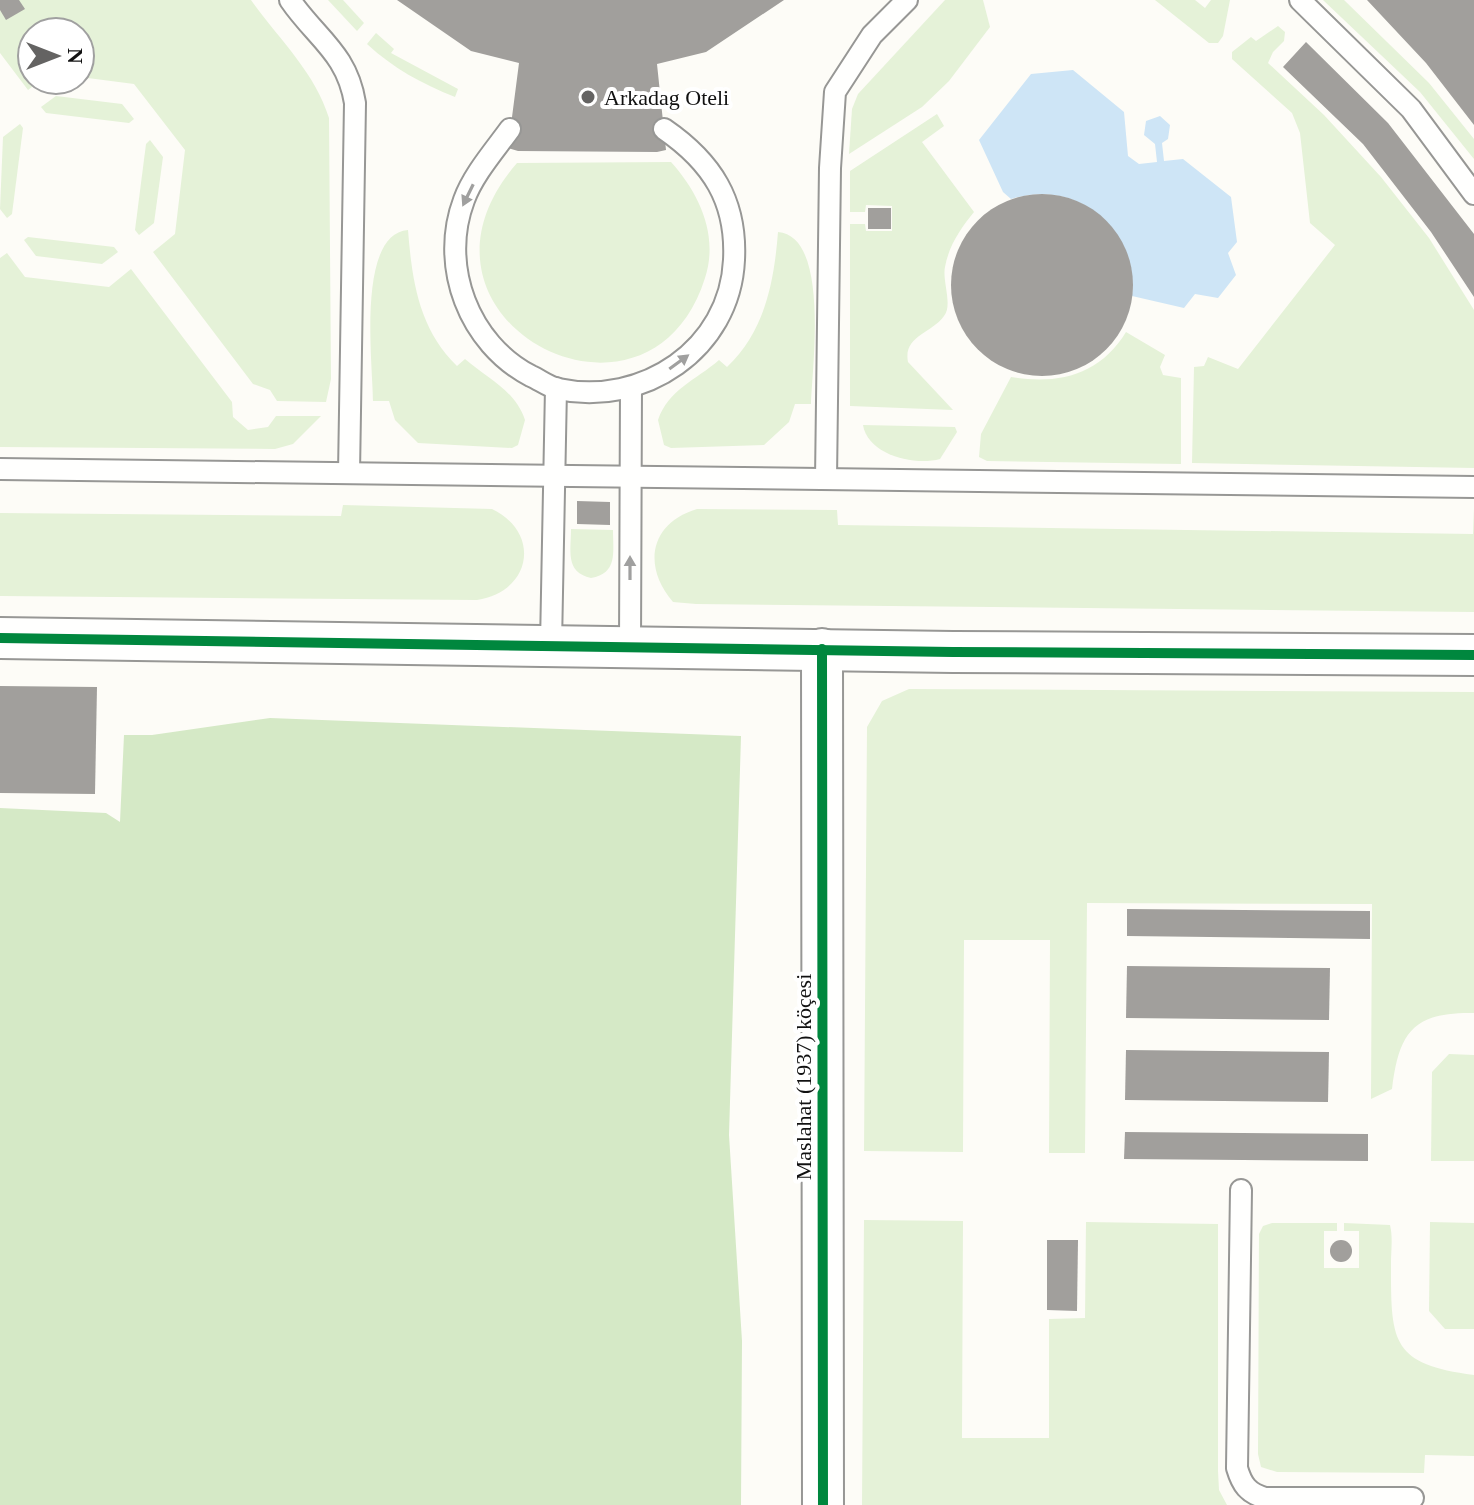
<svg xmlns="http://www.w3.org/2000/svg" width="1474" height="1505" viewBox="0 0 1474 1505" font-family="Georgia,serif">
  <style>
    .green { fill: #e5f2d8 }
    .forest { fill: #d5e9c6 }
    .water { fill: #cee5f6 }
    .building { fill: #a19f9c }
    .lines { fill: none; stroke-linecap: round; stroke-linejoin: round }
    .lane-casing { stroke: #979795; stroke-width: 24 }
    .street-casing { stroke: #979795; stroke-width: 44 }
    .lane { stroke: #fffffe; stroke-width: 20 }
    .street { stroke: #fffffe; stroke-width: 40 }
    .cycleway-casing { stroke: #fff; stroke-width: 15 }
    .cycleway { stroke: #00873e; stroke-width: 10 }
    .oneway { fill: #a0a09f }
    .poi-dot { fill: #646362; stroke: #fff; stroke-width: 3 }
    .labels { text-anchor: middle; stroke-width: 8; stroke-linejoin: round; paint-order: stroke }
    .poi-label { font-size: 22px; fill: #111; stroke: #fff; text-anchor: start }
    .street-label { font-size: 22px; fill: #111; stroke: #fff }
  </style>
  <rect width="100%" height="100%" fill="#fdfcf7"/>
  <!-- green -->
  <g class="green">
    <path d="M0,0h251c27,38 64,72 78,118l2,261 -5,23 -49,-1 -7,-11 -17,-6 -100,-132 22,-18 10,-84 -51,-66 -54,-7v-45h-48v48h9l-13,10 -28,-37z"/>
    <polygon points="328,0 343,0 364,23 357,31"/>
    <polygon points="945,0 983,0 990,27 949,81 922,107 849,154 852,109 858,94"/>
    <polygon points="1155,0 1195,0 1205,8 1211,0 1230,0 1223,36 1218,43 1209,43"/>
    <polygon points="1323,0 1344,0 1429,83 1474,139 1474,159 1420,92"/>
    <polygon points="1278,26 1285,32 1284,41 1273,52 1268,63 1324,115 1381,177 1429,238 1474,310 1474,468 1192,463 1194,367 1204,366 1208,357 1238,369 1335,245 1310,223 1300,133 1292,113 1232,59 1232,52 1251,37 1256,41"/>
    <path d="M376,33l18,16 -3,4 67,36 -3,8c-33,-13 -62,-29 -88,-53z"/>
    <polygon points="56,96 122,104 134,119 129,123 46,113 41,107"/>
    <path d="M937,114l7,12 -22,16 52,70c-13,16 -25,33 -29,55 -3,14 8,38 -1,49 -13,18 -41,20 -36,46l45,48 -103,-4v-182h15l1,7h26v-25l-26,-1 -1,7h-15v-41z"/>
    <polygon points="20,124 23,128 12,214 7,218 0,209 3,137"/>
    <polygon points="150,140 163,157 154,223 139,235 135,230 146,144"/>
    <path d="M671,162c28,31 48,73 34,116 -57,180 -322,40 -188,-115z"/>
    <path d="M408,230c4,51 11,99 49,136l8,-7c23,20 50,31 60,61l-7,25 -6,3 -94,-5 -23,-23 -6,-19h-16c0,-36 -17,-167 35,-171z"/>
    <path d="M778,232c52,4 34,136 33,172h-16l-6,18 -25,23 -93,3 -7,-3 -6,-25c10,-30 38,-40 61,-60l8,7c38,-36 47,-85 51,-135z"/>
    <polygon points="28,237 114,247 118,252 102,264 36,256 24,240"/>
    <polygon points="7,253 25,277 109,287 131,269 232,402 233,417 248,430 268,427 276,416 321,416 293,444 275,449 0,447 0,258"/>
    <path d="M1126,332l39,23 -5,12 3,8 18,3v86l-194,-3 -8,-4 2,-23 30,-57c47,8 89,-2 115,-45z"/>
    <path d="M863,425l92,2 2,5 -17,27c-26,7 -72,-4 -77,-34z"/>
    <path d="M343,505l149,4c50,24 39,83 -15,91l-477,-4v-83l341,3z"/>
    <path d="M1474,508v104l-778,-8 -23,-2c-31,-36 -23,-79 24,-93l140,1 1,15 635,9z"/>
    <path d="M571,529l42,1c0,23 5,43 -22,48 -26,-6 -20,-27 -20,-49z"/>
    <path d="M909,689l565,3v321c-61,-1 -75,19 -82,76l-21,10 1,-195 -285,-1 -2,250h-36l1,-213h-86l-1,212 -99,-1 3,-424 15,-26z"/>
    <polygon points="1449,1054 1474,1055 1474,1161 1431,1161 1432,1072"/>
    <polygon points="864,1220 963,1221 962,1438 1049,1438 1049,1319 1085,1318 1086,1222 1218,1224 1218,1471 1219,1490 1227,1505 862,1505"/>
    <polygon points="1430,1222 1474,1223 1474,1329 1445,1329 1429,1311"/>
    <path d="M1272,1223h65v8h-13v37h35v-37h-15v-8l46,2c3,12 1,26 1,38 0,78 -1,101 83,112v81l-49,-1 -1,18 -147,-1 -16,-5 -3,-13 1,-220 4,-8z"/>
  </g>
  <!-- forest -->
  <polygon class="forest" points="270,718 741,736 729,1135 742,1341 741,1505 0,1505 0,808 106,813 120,822 124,735 152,735"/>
  <!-- water -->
  <path class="water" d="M1073,70l51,42 4,44 11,8 18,-2 -2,-18 -11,-9 2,-14 14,-5 10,9 -2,14 -6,4 2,18 19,-2 48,38 6,45 -9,11 8,22 -18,23 -23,-4 -11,14 -52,-12c5,-68 -55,-118 -121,-97l-8,-7 -24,-52 52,-66z"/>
  <!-- building -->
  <g class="building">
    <polygon points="0,0 19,0 25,9 6,20 0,10"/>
    <polygon points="397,0 784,0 706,52 657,64 666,150 657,152 518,151 508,148 519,63 471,51"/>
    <polygon points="1367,0 1474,0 1474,125 1426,63"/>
    <polygon points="1306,42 1388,123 1474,234 1474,297 1431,232 1363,144 1283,67"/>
    <circle cx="1042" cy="285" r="91"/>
    <rect x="868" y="208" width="23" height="21"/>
    <polygon points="577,501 610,502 610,525 577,524"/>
    <polygon points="0,686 97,687 95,794 0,793"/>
    <polygon points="1127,909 1370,911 1370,939 1127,936"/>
    <polygon points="1127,966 1330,968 1329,1020 1126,1018"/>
    <polygon points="1126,1050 1329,1052 1328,1102 1125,1100"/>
    <polygon points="1125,1132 1368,1134 1368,1161 1124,1159"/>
    <polygon points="1047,1240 1078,1240 1077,1311 1047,1310"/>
    <circle cx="1341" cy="1251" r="11"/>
  </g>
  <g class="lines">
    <defs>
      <g id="lane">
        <path d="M290,0c26,38 57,53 65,103l-6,370"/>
        <polyline points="1300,0 1411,109 1474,194"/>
        <path d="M510,129c-16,22 -37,46 -46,71 -25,66 5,144 67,176 9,4 18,11 27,13 85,18 172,-40 176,-129 3,-59 -22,-98 -70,-131"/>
        <polyline points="0,469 1474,487"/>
        <polyline points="826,479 830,168 835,92 872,35 907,0"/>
        <polyline points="551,644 556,388"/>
        <polyline points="630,646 631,387"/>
        <path d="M1241,1190l-4,278c5,17 11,25 28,30h148"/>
      </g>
      <g id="street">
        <polyline points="0,638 953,652 1474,655"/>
        <polyline points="822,649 823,1505"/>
      </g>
    </defs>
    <!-- lane casing -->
    <use href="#lane" class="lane-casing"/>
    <!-- street casing -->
    <use href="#street" class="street-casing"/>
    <!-- lane -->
    <use href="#lane" class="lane"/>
    <!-- street -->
    <use href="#street" class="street"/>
    <defs>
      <g id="cycleway">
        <polyline points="0,638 953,652 1474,655"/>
        <polyline points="822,649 823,1505"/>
      </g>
    </defs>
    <!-- cycleway casing -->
    <use href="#cycleway" class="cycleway-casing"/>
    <!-- cycleway -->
    <use href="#cycleway" class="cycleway"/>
  </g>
  <!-- one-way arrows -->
  <defs><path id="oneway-solid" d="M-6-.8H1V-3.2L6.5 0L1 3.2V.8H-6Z" transform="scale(2)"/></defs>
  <g class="oneway">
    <use href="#oneway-solid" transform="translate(468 195) rotate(116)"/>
    <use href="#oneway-solid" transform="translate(679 362) rotate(-36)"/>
    <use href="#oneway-solid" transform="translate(630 568) rotate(-90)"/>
  </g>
  <!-- markers -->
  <circle class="poi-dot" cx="588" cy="97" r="8"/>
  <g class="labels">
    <!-- poi labels -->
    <g class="poi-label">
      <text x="604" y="105">Arkadag Oteli</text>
    </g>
    <!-- street labels -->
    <g class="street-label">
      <text transform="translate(803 1077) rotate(-90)" y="8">Maslahat (1937) köçesi</text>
    </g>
  </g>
  <!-- north arrow -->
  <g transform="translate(56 56) rotate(90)"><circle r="38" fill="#ffffff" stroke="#a0a0a0" stroke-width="2"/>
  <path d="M0-6L14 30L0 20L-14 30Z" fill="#646362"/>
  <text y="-12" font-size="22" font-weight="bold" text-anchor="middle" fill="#111111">N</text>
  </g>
</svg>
